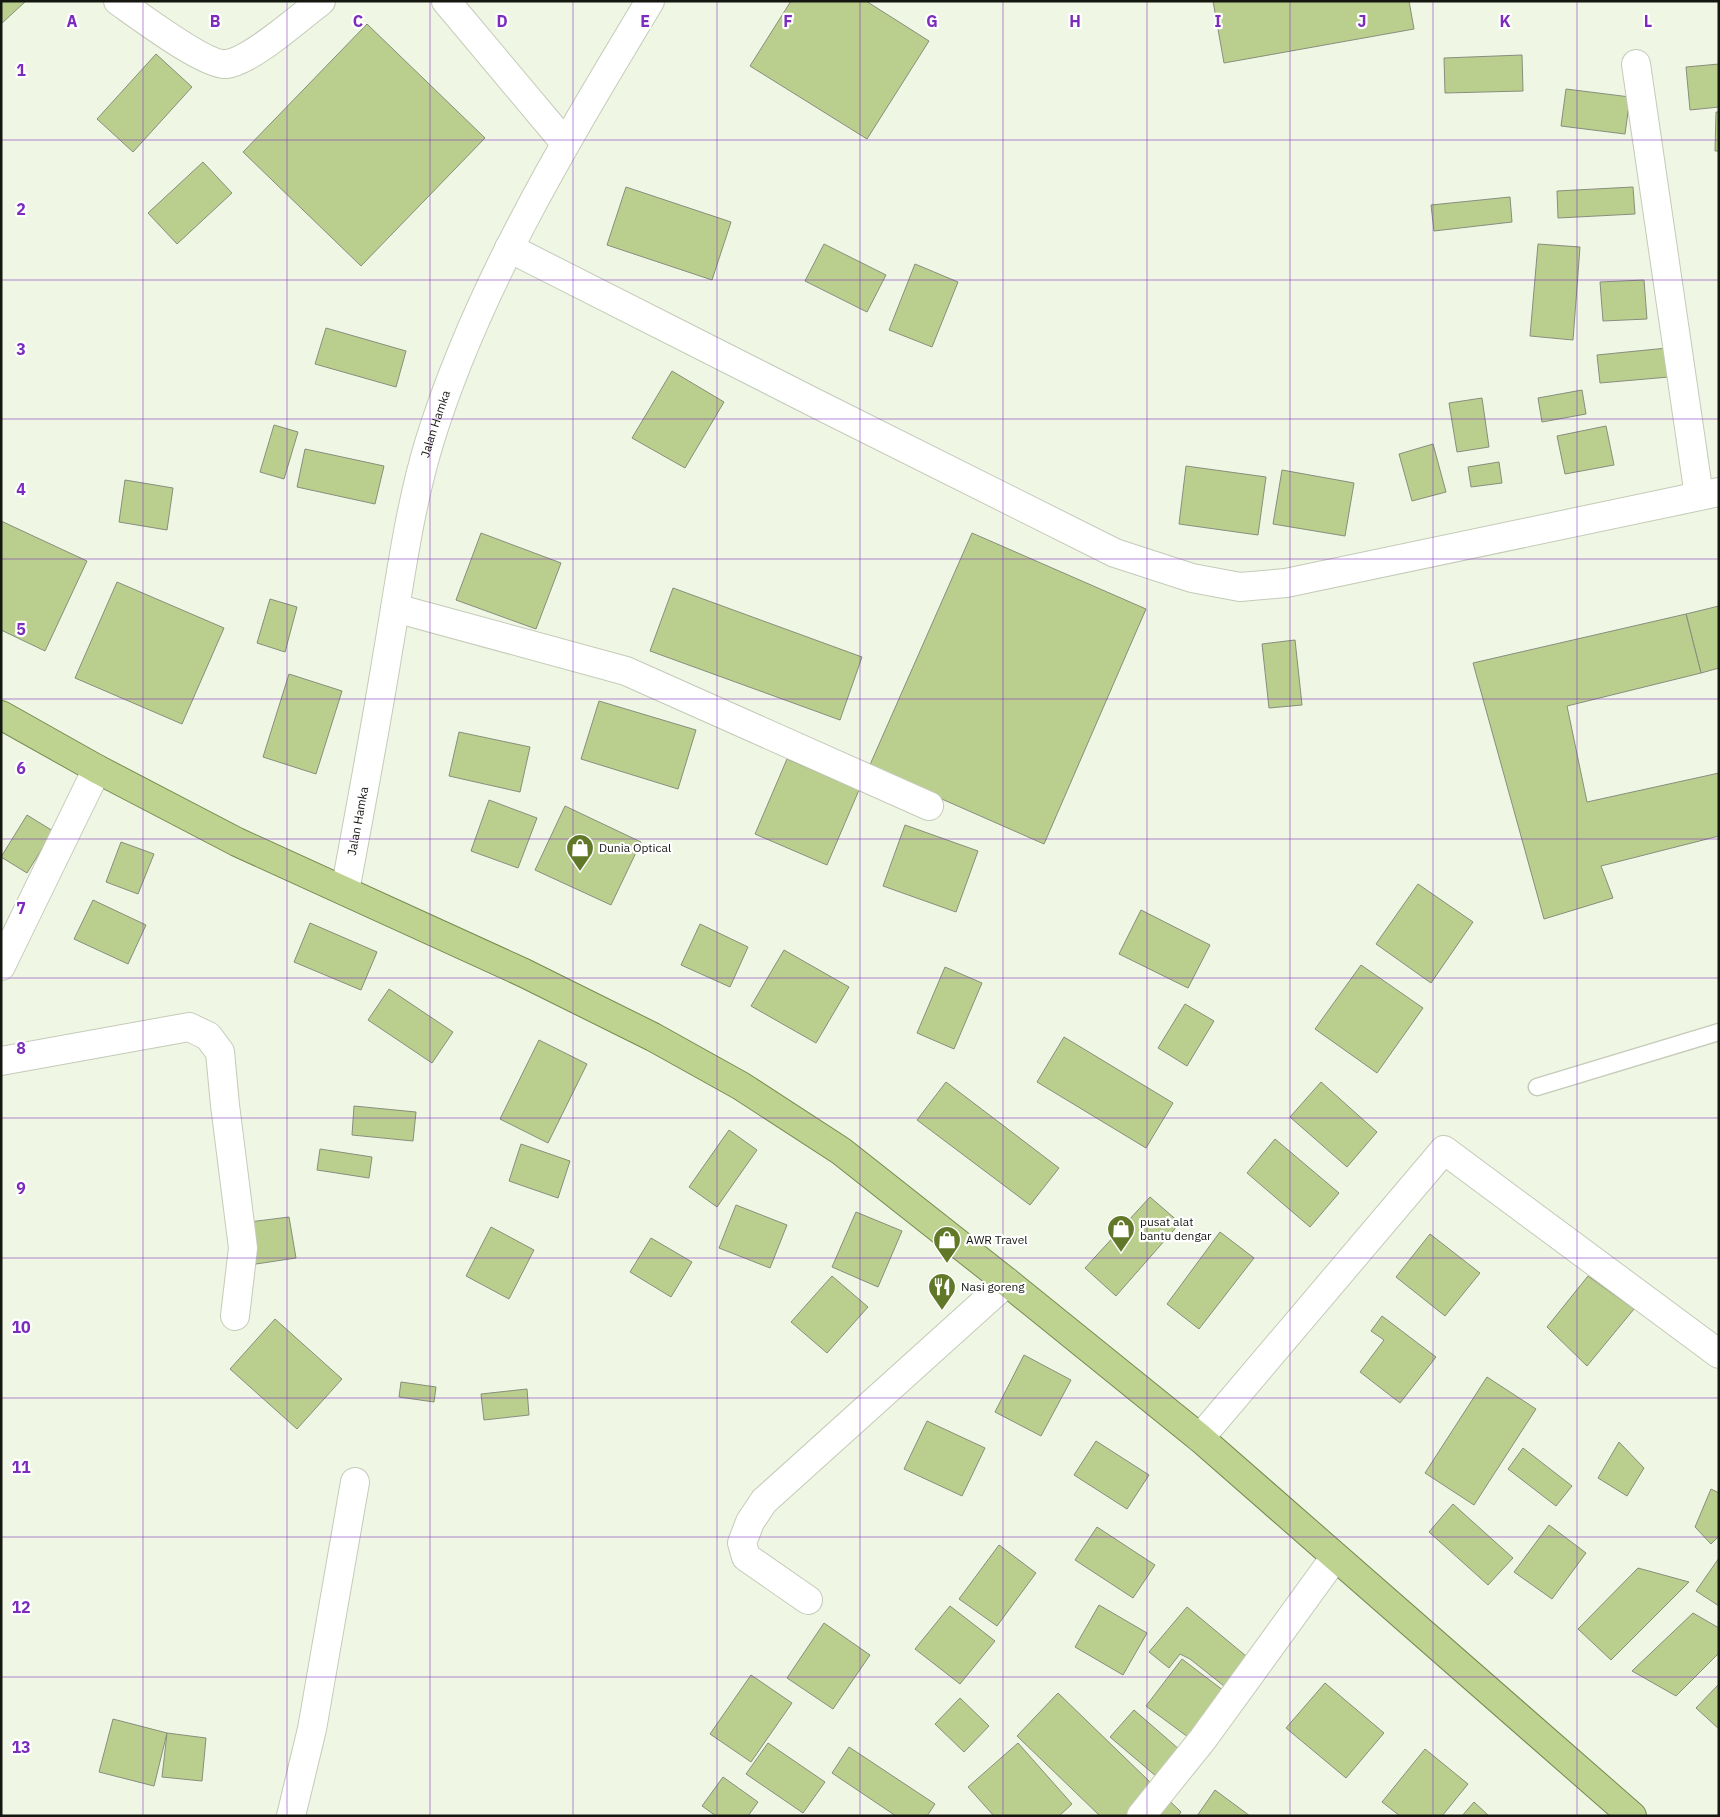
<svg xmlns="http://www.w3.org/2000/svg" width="1720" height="1817" viewBox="0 0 1720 1817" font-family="'IBM Plex Sans',sans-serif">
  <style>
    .building { fill: #bacf8e; stroke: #888e7d }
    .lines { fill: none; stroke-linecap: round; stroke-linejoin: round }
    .service-casing { stroke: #c4cbb8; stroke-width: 19 }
    .minor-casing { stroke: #c4cbb8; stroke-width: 30 }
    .tertiary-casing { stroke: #c4cbb8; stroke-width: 30 }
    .trunk-casing { stroke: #778a52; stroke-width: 30 }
    .service { stroke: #fff; stroke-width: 16 }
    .minor { stroke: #fff; stroke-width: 28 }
    .tertiary { stroke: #fff; stroke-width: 28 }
    .trunk { stroke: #bed390; stroke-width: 28 }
    .grid { fill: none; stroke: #7b2cbf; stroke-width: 1; stroke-opacity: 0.55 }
    .labels { text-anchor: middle; stroke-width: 4.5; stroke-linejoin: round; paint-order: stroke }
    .street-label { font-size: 12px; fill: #141610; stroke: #fff }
    .poi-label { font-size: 12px; fill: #141610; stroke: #fff; text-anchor: start }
    .grid-label { font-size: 16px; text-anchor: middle; font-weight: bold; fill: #7b2cbf; stroke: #fff; stroke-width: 4.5; stroke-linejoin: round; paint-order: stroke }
  </style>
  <rect width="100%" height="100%" fill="#eff6e3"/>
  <!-- building -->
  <g class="building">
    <polygon points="1,1 26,1 1,24"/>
    <polygon points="791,1 866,1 929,41 867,139 750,66"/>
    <polygon points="1213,1 1409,1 1414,29 1224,63"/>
    <polygon points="367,24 485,138 361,266 243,152"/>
    <polygon points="156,54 192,87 133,152 97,119"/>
    <polygon points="1522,55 1523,91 1445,93 1444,58"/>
    <polygon points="1719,64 1719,107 1690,110 1686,67"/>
    <polygon points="1566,89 1630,97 1625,134 1561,126"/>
    <polygon points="1716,112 1719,112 1719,151 1715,151"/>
    <polygon points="203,162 232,193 177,244 148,213"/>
    <polygon points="626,187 731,222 712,280 607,245"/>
    <polygon points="1633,187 1635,214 1558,218 1557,191"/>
    <polygon points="1510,197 1512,222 1434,231 1431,205"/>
    <polygon points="824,244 886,275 867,312 805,281"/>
    <polygon points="1538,244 1580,247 1573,340 1530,336"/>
    <polygon points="915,264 958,282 932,347 889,330"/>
    <polygon points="1644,280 1647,319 1603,321 1600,282"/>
    <polygon points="326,328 406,351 396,387 315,364"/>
    <polygon points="1667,348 1669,377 1600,383 1597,355"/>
    <polygon points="672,371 724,402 685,468 632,438"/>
    <polygon points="1582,390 1586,414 1542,422 1538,398"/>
    <polygon points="1482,398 1489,447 1457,452 1449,403"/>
    <polygon points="274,425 298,432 284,479 260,472"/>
    <polygon points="1606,426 1614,465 1565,474 1557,436"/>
    <polygon points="1433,444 1446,492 1412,501 1399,454"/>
    <polygon points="305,449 384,466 375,504 297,487"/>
    <polygon points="1499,462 1502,483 1471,487 1468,467"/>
    <polygon points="1186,466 1266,477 1258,535 1179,524"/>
    <polygon points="1282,470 1354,483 1345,536 1273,524"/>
    <polygon points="125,480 173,488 167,530 119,522"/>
    <polygon points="1,521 87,561 45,651 1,630"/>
    <polygon points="481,533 561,563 536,629 456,600"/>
    <polygon points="972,533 1146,609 1044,844 869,767"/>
    <polygon points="117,582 224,628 182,724 75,678"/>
    <polygon points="673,588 862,657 840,720 650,651"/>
    <polygon points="270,599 297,607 285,652 257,643"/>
    <polygon points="1719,606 1719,668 1701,673 1686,614"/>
    <polygon points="1686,614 1701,673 1567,706 1587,802 1719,773 1719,836 1601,866 1613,898 1544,919 1473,663"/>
    <polygon points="1295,640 1302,705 1269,708 1262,644"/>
    <polygon points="289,674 342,691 316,774 263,757"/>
    <polygon points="599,701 696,730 678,789 581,759"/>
    <polygon points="459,732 530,747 520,792 449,776"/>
    <polygon points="787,759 859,790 827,865 755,834"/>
    <polygon points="489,800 537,818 518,868 471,851"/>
    <polygon points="565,806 641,842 611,905 535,870"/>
    <polygon points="27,815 53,831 27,873 1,857"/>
    <polygon points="905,825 978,851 956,912 883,886"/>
    <polygon points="121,842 154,854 138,894 106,882"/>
    <polygon points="1418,884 1473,922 1431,983 1376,944"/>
    <polygon points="93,900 146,925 128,964 74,939"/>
    <polygon points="1141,910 1210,945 1188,988 1119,954"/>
    <polygon points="310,923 377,952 361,990 294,962"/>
    <polygon points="700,924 748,947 730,987 681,965"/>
    <polygon points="784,950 849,987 816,1043 751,1006"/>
    <polygon points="1361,965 1423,1008 1377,1073 1315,1029"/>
    <polygon points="945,967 982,983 954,1049 917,1033"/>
    <polygon points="389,989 453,1032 432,1063 368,1020"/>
    <polygon points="1185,1004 1214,1021 1187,1066 1158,1048"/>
    <polygon points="1064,1037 1173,1103 1146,1148 1037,1082"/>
    <polygon points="539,1040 587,1064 548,1143 500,1119"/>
    <polygon points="946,1082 1059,1168 1030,1205 917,1120"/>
    <polygon points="1321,1082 1377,1132 1347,1167 1290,1117"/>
    <polygon points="354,1106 416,1112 413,1141 352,1135"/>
    <polygon points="729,1130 757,1150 717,1207 689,1187"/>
    <polygon points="1275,1139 1339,1193 1310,1227 1247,1173"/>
    <polygon points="521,1144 570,1161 558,1198 509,1181"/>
    <polygon points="320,1149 372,1157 369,1178 317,1170"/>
    <polygon points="1150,1197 1180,1223 1116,1296 1085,1268"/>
    <polygon points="736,1205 787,1225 770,1268 719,1248"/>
    <polygon points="856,1212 902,1231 878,1287 832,1267"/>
    <polygon points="289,1217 296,1258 256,1264 249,1222"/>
    <polygon points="491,1227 534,1250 509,1299 466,1276"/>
    <polygon points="1220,1232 1254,1258 1199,1329 1167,1304"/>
    <polygon points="1430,1234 1480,1273 1445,1316 1396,1277"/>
    <polygon points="651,1238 692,1262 671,1297 630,1272"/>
    <polygon points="832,1276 868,1307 827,1353 791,1322"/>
    <polygon points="1588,1276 1634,1309 1587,1366 1547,1327"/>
    <polygon points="1382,1316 1436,1357 1400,1403 1360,1372 1384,1340 1371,1331"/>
    <polygon points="275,1319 342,1379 297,1429 230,1369"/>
    <polygon points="1024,1355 1071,1380 1041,1436 995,1412"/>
    <polygon points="1487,1377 1536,1409 1474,1505 1425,1473"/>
    <polygon points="401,1382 436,1387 434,1402 399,1397"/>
    <polygon points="527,1389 529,1415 484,1420 481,1394"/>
    <polygon points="927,1421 985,1448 962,1496 904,1469"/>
    <polygon points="1096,1441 1149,1475 1127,1509 1074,1475"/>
    <polygon points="1619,1442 1644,1468 1627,1496 1598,1478"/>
    <polygon points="1523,1448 1572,1486 1556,1506 1508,1469"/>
    <polygon points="1711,1489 1719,1493 1719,1536 1711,1544 1695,1527"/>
    <polygon points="1453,1504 1513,1558 1488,1585 1429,1532"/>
    <polygon points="1549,1525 1586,1553 1552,1599 1514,1572"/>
    <polygon points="1097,1527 1155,1565 1133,1598 1075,1560"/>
    <polygon points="999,1545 1036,1573 997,1626 959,1599"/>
    <polygon points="1719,1558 1719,1606 1696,1591"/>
    <polygon points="1638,1568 1689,1582 1611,1660 1578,1629"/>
    <polygon points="1099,1605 1147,1633 1123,1675 1075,1647"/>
    <polygon points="950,1606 995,1641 960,1684 915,1649"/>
    <polygon points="1187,1607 1252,1661 1229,1690 1190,1659 1180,1654 1169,1668 1149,1652"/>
    <polygon points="1693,1613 1719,1628 1719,1653 1676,1696 1632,1671"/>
    <polygon points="824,1623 870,1655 833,1709 787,1678"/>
    <polygon points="1182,1659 1228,1694 1192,1740 1146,1706"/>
    <polygon points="751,1675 792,1703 751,1762 710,1734"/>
    <polygon points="1325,1683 1384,1733 1346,1778 1286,1728"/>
    <polygon points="1719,1684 1719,1729 1696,1708"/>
    <polygon points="1058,1693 1181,1812 1178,1816 1100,1816 1017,1736"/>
    <polygon points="960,1698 989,1726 964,1752 935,1724"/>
    <polygon points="1134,1710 1180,1750 1157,1777 1110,1737"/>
    <polygon points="113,1719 167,1733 154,1786 99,1772"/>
    <polygon points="167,1733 206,1738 202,1781 162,1777"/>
    <polygon points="768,1743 825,1782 803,1813 746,1774"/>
    <polygon points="1018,1743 1072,1804 1059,1816 994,1816 968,1787"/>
    <polygon points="849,1747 935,1804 927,1816 896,1816 832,1773"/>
    <polygon points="1425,1749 1468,1784 1442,1816 1400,1816 1382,1802"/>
    <polygon points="723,1777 758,1802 748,1816 716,1816 702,1806"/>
    <polygon points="1215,1790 1250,1816 1197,1816"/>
    <polygon points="1474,1802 1489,1816 1462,1816"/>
  </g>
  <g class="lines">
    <defs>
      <polyline id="service" points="1537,1087 1719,1032"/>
      <g id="minor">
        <path d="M118,1c20,14 88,65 108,63 24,-2 74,-47 95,-63"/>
        <polyline points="446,1 565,143"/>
        <polyline points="1636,64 1699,496"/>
        <polyline points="395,608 626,671 929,806"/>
        <polyline points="1,966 97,769"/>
        <polyline points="1,1061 189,1027 208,1036 220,1052 225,1105 243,1248 235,1316"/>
        <polyline points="1200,1438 1444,1150 1719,1354"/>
        <polyline points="808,1600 746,1557 742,1543 750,1522 764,1501 1007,1282"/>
        <polyline points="291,1816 312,1729 355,1482"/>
        <polyline points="1141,1816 1203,1739 1335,1557"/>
      </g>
      <g id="tertiary">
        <polyline points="509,248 819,405 1115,553 1192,578 1240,587 1286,583 1719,492"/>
        <path id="s1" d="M345,891c15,-80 30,-160 43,-240 12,-70 21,-143 42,-211 49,-157 136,-299 220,-439"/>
      </g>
      <polyline id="trunk" points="1,715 97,769 237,842 524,973 653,1037 741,1086 841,1151 1007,1282 1200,1438 1632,1816"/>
    </defs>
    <!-- service casing -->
    <use href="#service" class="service-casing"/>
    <!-- minor casing -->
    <use href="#minor" class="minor-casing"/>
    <!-- tertiary casing -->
    <use href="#tertiary" class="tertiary-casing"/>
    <!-- trunk casing -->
    <use href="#trunk" class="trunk-casing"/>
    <!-- service -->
    <use href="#service" class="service"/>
    <!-- minor -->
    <use href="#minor" class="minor"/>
    <!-- tertiary -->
    <use href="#tertiary" class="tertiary"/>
    <!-- trunk -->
    <use href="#trunk" class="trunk"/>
  </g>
  <!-- grid -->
  <path class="grid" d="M143,1v1815M287,1v1815M430,1v1815M573,1v1815M717,1v1815M860,1v1815M1003,1v1815M1147,1v1815M1290,1v1815M1433,1v1815M1577,1v1815M1,140h1718M1,280h1718M1,419h1718M1,559h1718M1,699h1718M1,839h1718M1,978h1718M1,1118h1718M1,1258h1718M1,1398h1718M1,1537h1718M1,1677h1718"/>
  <!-- icons -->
  <defs>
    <symbol id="shop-pin" viewBox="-11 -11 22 30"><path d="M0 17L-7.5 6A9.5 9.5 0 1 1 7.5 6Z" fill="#627829" stroke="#fff"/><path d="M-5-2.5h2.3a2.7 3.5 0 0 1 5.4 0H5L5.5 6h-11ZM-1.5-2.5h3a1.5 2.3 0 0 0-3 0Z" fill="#fff"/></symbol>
    <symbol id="restaurant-pin" viewBox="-11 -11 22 30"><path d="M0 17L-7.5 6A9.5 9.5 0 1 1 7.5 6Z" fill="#627829" stroke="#fff"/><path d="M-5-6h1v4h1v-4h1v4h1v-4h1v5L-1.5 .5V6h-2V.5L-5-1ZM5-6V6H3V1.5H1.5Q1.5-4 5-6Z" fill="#fff"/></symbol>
  </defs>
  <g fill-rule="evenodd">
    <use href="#shop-pin" x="564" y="832" width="32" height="43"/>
    <use href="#shop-pin" x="1105" y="1213" width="32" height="43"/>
    <use href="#shop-pin" x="931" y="1224" width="32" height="43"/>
    <use href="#restaurant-pin" x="926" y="1271" width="32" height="43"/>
  </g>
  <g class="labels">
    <!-- street labels -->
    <g class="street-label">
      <text dy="4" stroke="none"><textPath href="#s1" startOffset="476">Jalan Hamka</textPath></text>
      <text dy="4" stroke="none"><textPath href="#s1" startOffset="71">Jalan Hamka</textPath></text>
    </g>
    <!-- poi labels -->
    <g class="poi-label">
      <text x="599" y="852">Dunia Optical</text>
      <text x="1140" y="1226">pusat alat<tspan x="1140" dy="14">bantu dengar</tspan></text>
      <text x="966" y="1244">AWR Travel</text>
      <text x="961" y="1291">Nasi goreng</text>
    </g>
  </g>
  <g class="grid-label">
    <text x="72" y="27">A</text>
    <text x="215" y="27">B</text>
    <text x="358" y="27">C</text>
    <text x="502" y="27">D</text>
    <text x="645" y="27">E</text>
    <text x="788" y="27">F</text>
    <text x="932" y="27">G</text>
    <text x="1075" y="27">H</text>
    <text x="1218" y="27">I</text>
    <text x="1362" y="27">J</text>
    <text x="1505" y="27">K</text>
    <text x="1648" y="27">L</text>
    <text x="21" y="76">1</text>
    <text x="21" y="215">2</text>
    <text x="21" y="355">3</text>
    <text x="21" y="495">4</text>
    <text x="21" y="635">5</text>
    <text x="21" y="774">6</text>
    <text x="21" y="914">7</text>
    <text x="21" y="1054">8</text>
    <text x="21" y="1194">9</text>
    <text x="21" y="1333">10</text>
    <text x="21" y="1473">11</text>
    <text x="21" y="1613">12</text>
    <text x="21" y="1753">13</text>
  </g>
  <!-- border -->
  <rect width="1720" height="1817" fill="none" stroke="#141610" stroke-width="5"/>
</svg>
